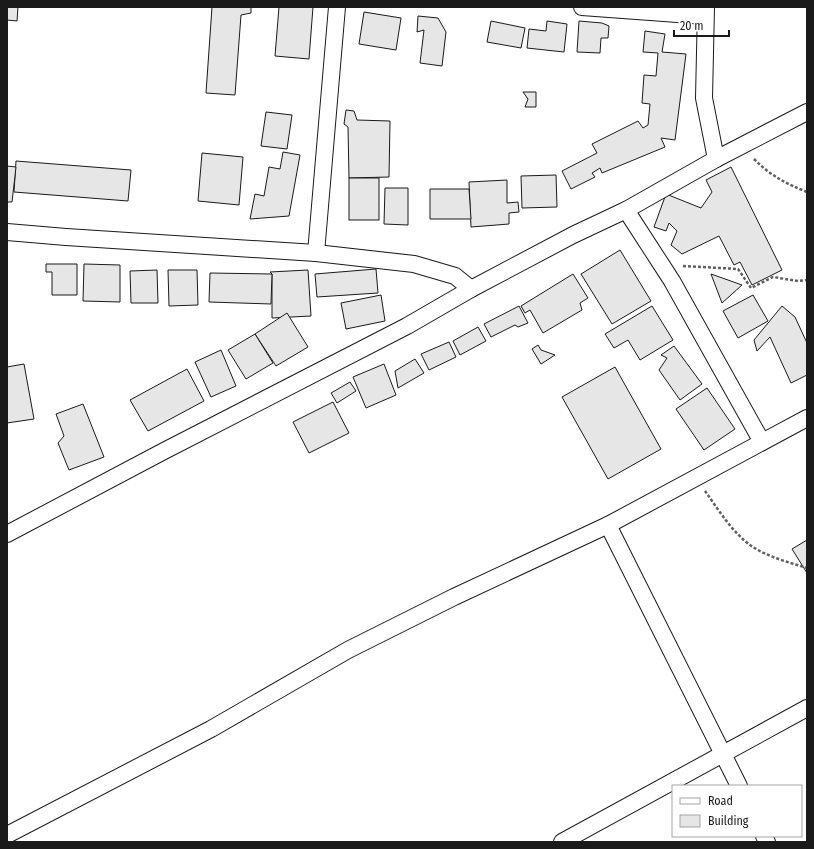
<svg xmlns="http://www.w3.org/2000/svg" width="814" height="849" viewBox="0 0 814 849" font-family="'Fira Sans Condensed',sans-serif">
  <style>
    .building { fill: #e6e6e6; stroke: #1a1a1a }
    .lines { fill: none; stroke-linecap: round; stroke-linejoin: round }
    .minor-casing { stroke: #1a1a1a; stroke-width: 18 }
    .path { stroke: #5f5f5f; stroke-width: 2.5; stroke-dasharray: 3 2; stroke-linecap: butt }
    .minor { stroke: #fff; stroke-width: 16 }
  </style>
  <rect width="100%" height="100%" fill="#fff"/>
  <!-- building -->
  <g class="building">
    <polygon points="7,7 18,7 17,21 7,20"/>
    <polygon points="212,7 251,7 251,13 241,15 235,95 206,93"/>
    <polygon points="279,7 313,7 309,59 275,56"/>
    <polygon points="364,12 401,18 396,50 359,44"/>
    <polygon points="418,16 438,18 446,32 442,66 420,63 424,30 417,32"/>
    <polygon points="491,21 525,28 521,48 487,42"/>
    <polygon points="547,21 567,24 564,52 527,48 529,29 546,31"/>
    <polygon points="579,21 602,23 609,26 608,38 601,38 600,53 577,52"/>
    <polygon points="645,31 665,34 662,52 686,54 675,140 661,138 665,147 602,173 600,168 592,173 595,177 571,189 562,171 597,153 592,144 638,121 643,128 648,125 650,104 642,103 644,75 656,76 658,53 643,52"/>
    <polygon points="523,92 536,92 536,107 525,107 528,99"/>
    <polygon points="346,110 354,111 357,120 390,121 389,177 349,178 348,127 344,124"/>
    <polygon points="266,112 292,115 287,149 261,146"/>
    <polygon points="283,152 300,155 289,216 250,219 255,194 264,196 269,167 280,169"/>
    <polygon points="202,153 243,157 239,205 198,201"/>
    <polygon points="16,161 131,170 128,201 14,192"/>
    <polygon points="7,166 16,167 12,202 7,202"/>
    <polygon points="731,167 782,270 752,285 740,262 734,265 719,236 682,254 671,245 677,231 669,223 666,231 654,227 666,194 701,208 712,192 706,180"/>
    <polygon points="556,175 557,207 522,208 521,176"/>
    <rect x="349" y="178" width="30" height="42"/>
    <polygon points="507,180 507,203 518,202 519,212 509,213 509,224 471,227 469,182"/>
    <polygon points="385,188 408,188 408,225 384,224"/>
    <polygon points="430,189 469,189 471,219 430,219"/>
    <polygon points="620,250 651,301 612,324 581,274"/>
    <polygon points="46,264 77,264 77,295 52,295 52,272 46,272"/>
    <polygon points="84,264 120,265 120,302 83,301"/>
    <polygon points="376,269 378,293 317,297 315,274"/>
    <polygon points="157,270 158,303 131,303 130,271"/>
    <polygon points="168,270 197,270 198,305 169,306"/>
    <polygon points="308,270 311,316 272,318 272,274 270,272"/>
    <polygon points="210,273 272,274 271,304 209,302"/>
    <polygon points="573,274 588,298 580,303 582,310 543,333 530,310 525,313 521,306"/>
    <polygon points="711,274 742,285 722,303"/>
    <polygon points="381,295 385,321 346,329 341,303"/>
    <polygon points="753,295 768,321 738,338 723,311"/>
    <polygon points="519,306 528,323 518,327 515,325 491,337 484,324"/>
    <polygon points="652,306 673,340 640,360 628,340 614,348 605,334"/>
    <polygon points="782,306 795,317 807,343 807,375 791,383 770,337 757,351 754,340"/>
    <polygon points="287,313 308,347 276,366 255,334"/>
    <polygon points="478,327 486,341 460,355 453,341"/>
    <polygon points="255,334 273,363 246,379 228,350"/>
    <polygon points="449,342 456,357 429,370 421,354"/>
    <polygon points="538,345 541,350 555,355 541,364 532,349"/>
    <polygon points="674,346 702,384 680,400 659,370 667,358 661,355"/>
    <polygon points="221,350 236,386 211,397 195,362"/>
    <polygon points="415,359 424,373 398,388 395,371"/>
    <polygon points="24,364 34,419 7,423 7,367"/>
    <polygon points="384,364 396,395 366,408 353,377"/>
    <polygon points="615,367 661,449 608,479 562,397"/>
    <polygon points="187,369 204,401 148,431 130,400"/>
    <polygon points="350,382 356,391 337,403 331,393"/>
    <polygon points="707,388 735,429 704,450 676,409"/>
    <polygon points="333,402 349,433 309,453 293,422"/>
    <polygon points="83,404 104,457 69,470 58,443 64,436 56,414"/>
    <polygon points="807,540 807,573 792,549"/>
  </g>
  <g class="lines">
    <defs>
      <g id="minor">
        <polyline points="582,7 705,16"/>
        <polyline points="706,7 704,98 716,159"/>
        <polyline points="626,210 672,281 762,442"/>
        <polyline points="7,232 66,237 316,253 414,264 455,276 471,289"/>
        <polyline points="316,253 337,7"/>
        <polyline points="608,525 739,786"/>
        <polyline points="7,534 164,451 407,326 471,289 573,235 626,210 716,159 807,112"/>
        <polyline points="7,835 211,729 348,650 454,597 608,525 807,418"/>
        <polyline points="764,836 767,842"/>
        <polyline points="562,842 807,708"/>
      </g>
    </defs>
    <!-- minor casing -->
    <use href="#minor" class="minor-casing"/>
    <!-- path -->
    <g class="path">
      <path d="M754,159c17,17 31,24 53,33"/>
      <polyline points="683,266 738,269 751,288 773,277 798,281 807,280"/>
      <path d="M705,491c13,18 27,41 45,54 17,12 38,17 57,23"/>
    </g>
    <!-- minor -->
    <use href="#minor" class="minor"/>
  </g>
  <!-- border -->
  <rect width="814" height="849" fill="none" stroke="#1a1a1a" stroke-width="16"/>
  <!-- legend -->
  <rect x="672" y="785" width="130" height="52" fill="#ffffff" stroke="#a3a3a3"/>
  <rect x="680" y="798" width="20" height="6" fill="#ffffff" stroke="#a3a3a3"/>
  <text x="708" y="805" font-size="12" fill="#1a1a1a">Road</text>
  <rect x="680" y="815" width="20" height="12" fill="#e6e6e6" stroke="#a3a3a3"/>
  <text x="708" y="825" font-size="12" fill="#1a1a1a">Building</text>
  <!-- scale -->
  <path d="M674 30v6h55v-6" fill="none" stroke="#1a1a1a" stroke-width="2"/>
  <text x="680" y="30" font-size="12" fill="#1a1a1a" stroke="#ffffff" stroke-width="3" paint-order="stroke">20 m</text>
</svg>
